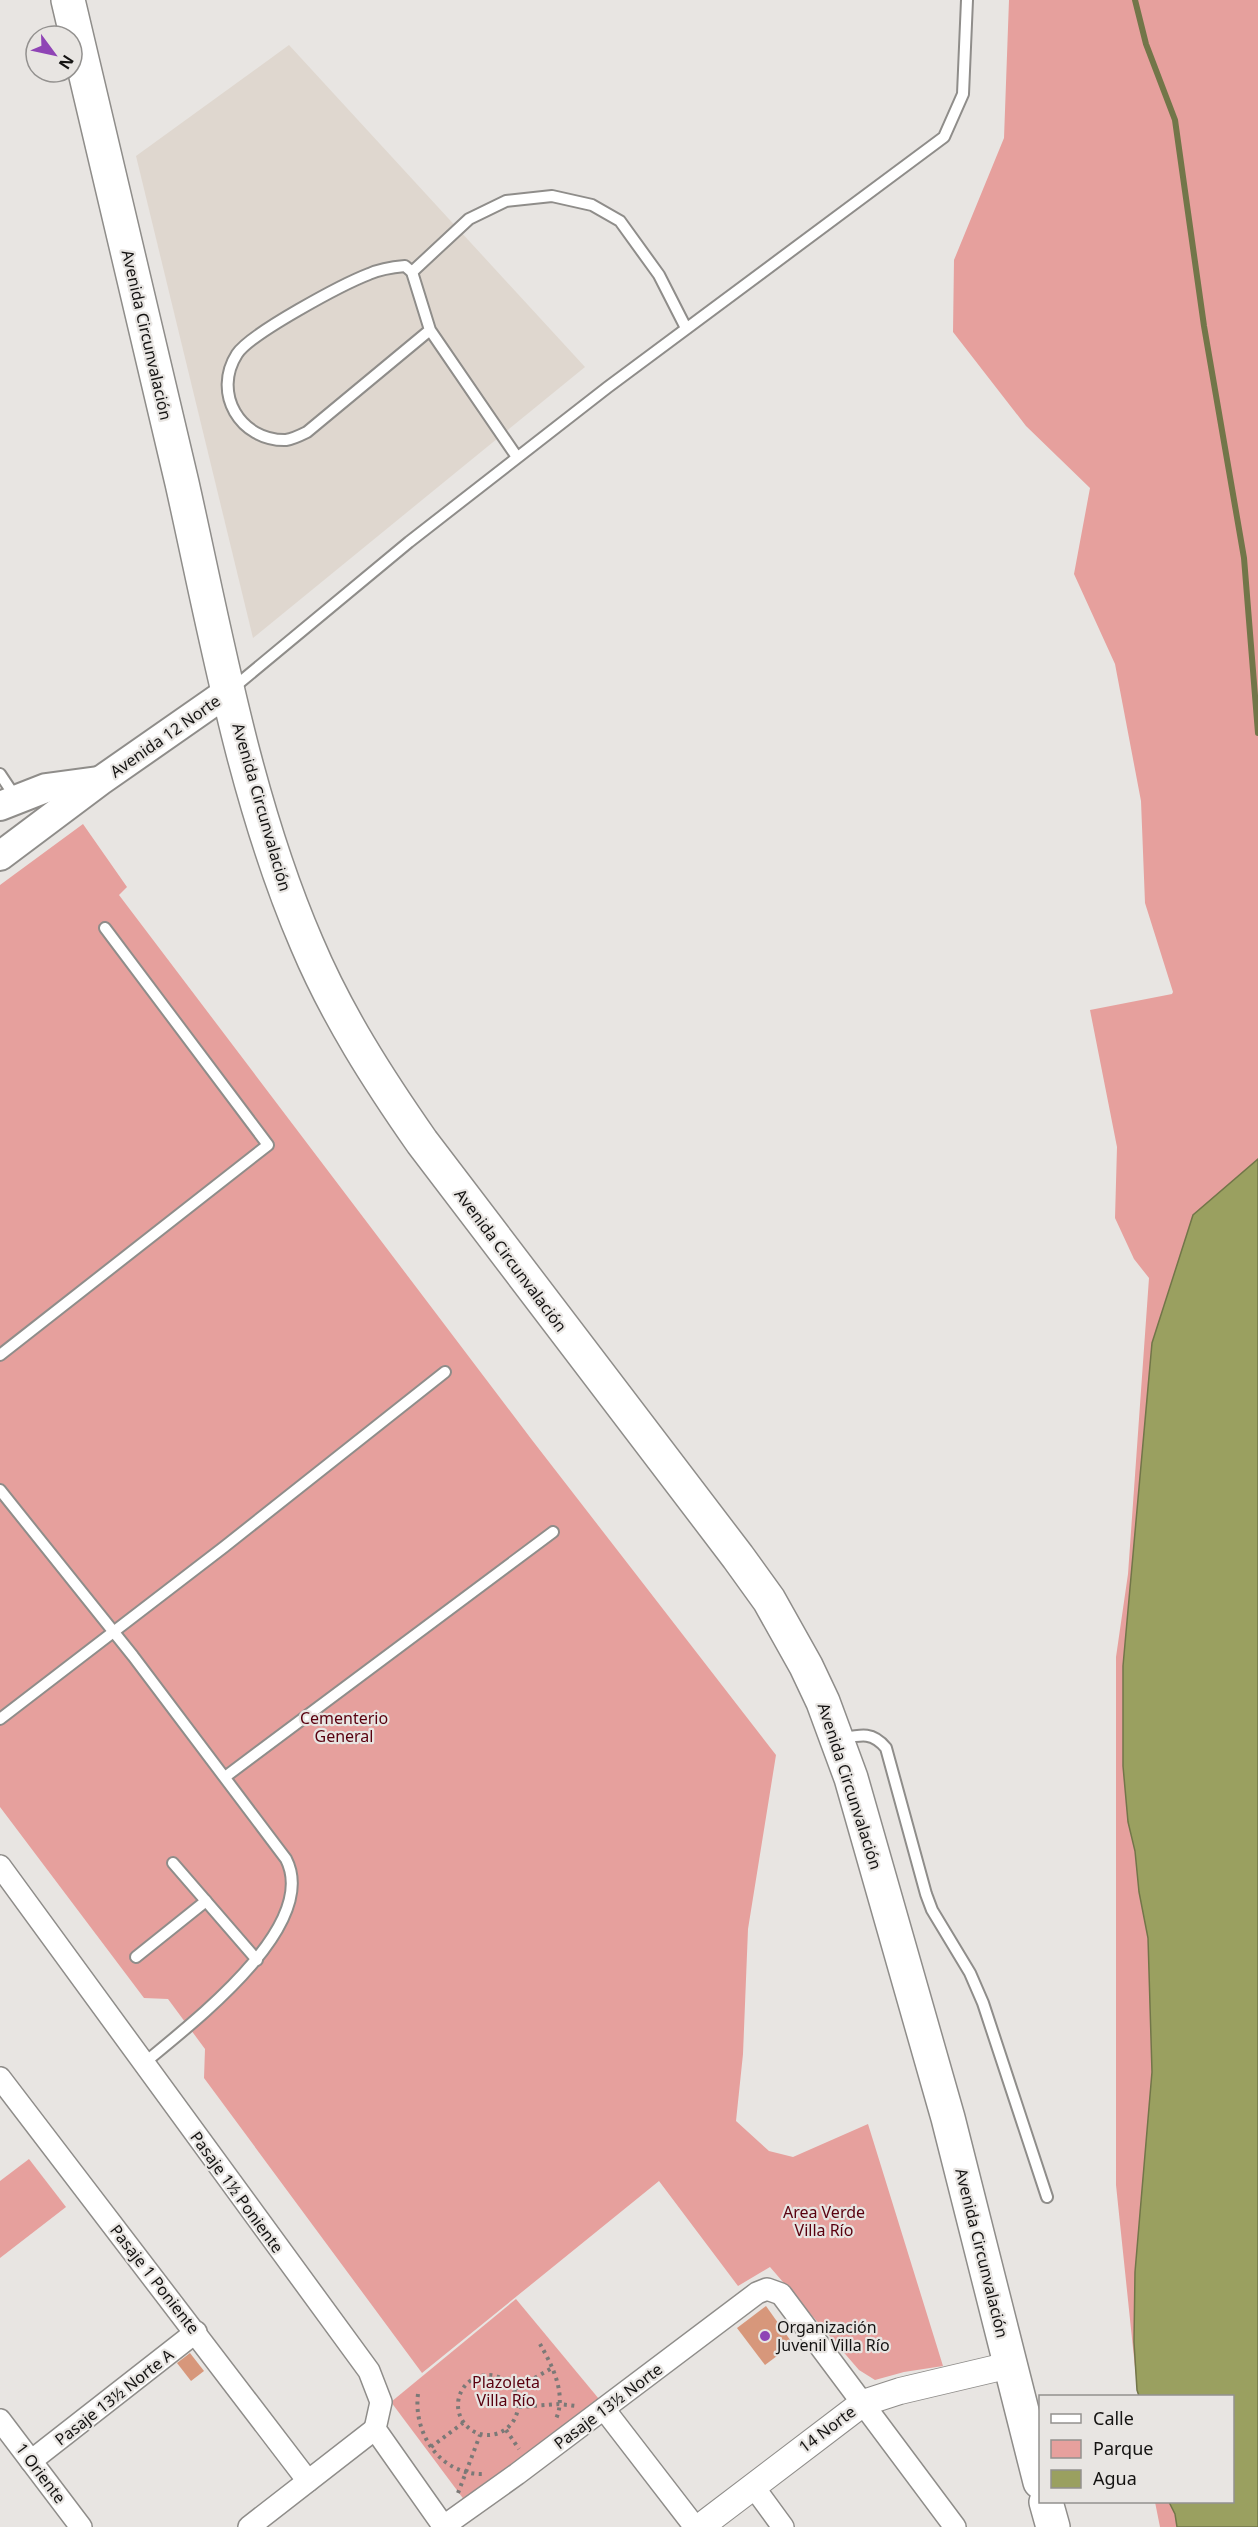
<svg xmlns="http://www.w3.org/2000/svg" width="1258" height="2527" viewBox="0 0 1258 2527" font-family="'Noto Sans',sans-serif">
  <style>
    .built { fill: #dfd7cf }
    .green { fill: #e6a09d }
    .water { fill: #9aa060; stroke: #727649; stroke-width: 1.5 }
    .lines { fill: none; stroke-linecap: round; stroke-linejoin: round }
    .stream { stroke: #727649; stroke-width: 6 }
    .building { fill: #d7977b }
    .service-casing { stroke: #8f8d8a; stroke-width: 14 }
    .minor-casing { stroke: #8f8d8a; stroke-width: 24 }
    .tertiary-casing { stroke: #8f8d8a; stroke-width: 28 }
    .secondary-casing { stroke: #8f8d8a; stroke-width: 32 }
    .primary-casing { stroke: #8f8d8a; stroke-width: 36 }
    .path { stroke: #7b7977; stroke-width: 4; stroke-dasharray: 3 4.5; stroke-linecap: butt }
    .service { stroke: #fff; stroke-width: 10 }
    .minor { stroke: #fff; stroke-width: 21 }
    .tertiary { stroke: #fff; stroke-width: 26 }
    .secondary { stroke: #fff; stroke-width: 28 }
    .primary { stroke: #fff; stroke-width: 33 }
    .poi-dot { fill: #8f44b5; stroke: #e8e5e2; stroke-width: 2 }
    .labels { text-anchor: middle; stroke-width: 4.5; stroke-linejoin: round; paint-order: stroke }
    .street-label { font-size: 16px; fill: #141312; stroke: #e8e5e2 }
    .park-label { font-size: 16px; fill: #59000f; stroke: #e8e5e2 }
    .poi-label { font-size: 16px; fill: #141312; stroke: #e8e5e2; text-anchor: start }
  </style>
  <rect width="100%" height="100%" fill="#e8e5e2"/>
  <!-- built -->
  <polygon class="built" points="289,45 585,367 253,638 136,156"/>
  <!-- green -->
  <g class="green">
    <polygon points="1009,0 1258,0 1258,2527 1160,2527 1155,2502 1232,2502 1232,2396 1138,2396 1116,2185 1116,1657 1128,1574 1149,1278 1134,1259 1115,1218 1117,1147 1090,1010 1172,994 1173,992 1145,903 1141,801 1115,664 1074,574 1090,488 1026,426 953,332 954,260 1004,138"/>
    <polygon points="83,824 127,887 119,895 532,1440 776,1755 748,1929 743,2054 736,2121 769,2151 793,2157 868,2124 943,2366 904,2372 875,2380 859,2370 770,2267 738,2286 659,2181 422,2373 204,2078 205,2049 168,1999 144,1998 0,1807 0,885"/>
    <polygon points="29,2159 66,2207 0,2258 0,2181"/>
    <polygon points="516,2299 599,2399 468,2505 391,2402"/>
  </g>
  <!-- water -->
  <polygon class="water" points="1258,1159 1258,2527 1177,2527 1175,2514 1169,2502 1232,2502 1232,2396 1139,2396 1137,2390 1134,2342 1135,2272 1152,2072 1148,1938 1139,1892 1135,1851 1128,1822 1123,1766 1123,1666 1152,1343 1193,1215"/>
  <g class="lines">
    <!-- stream -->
    <polyline class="stream" points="1135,0 1146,44 1175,120 1204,326 1244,558 1258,733"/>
  </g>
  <!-- building -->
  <g class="building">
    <polygon points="766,2306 793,2344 765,2365 737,2328"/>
    <polygon points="190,2353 204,2371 191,2381 177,2363"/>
  </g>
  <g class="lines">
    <defs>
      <g id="service">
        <polyline points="412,272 469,219 506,201 552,196 592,205 620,221 659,275 686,328"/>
        <path d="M430,330l-123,102c-6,3 -14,7 -21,8 -46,1 -74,-47 -49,-86 14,-21 106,-70 132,-80 11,-5 25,-7 36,-8l7,6 18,58 87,127"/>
        <polyline points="233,688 409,542 608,387 944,137 963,94 967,0"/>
        <polyline points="0,774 16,798"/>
        <polyline points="0,1355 268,1145 105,928"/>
        <path d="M0,1490l133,166 153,203c35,68 -98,167 -143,205"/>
        <polyline points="0,1719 224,1547 445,1372"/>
        <path d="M840,1739c20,-4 32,-8 46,9l40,146 6,16 38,63 13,30 64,194"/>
        <polyline points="225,1777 553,1532"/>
        <polyline points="173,1863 257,1960"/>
        <polyline points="136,1957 206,1901"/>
      </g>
      <g id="minor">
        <polyline points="0,1866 369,2371 381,2402 375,2429 444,2527"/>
        <polyline points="0,2078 308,2481"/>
        <polyline points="604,2409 695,2527"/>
        <polyline points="0,2420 81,2527"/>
        <polyline points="31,2461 196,2332"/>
        <polyline points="753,2486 783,2527"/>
        <polyline points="444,2526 517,2474 757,2293 767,2289 781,2294 955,2527"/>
        <polyline points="249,2527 375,2429"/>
      </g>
      <polyline id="tertiary" points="700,2527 863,2403 900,2391 1010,2365"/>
      <g id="secondary">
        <polyline points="0,806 46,788 98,781"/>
        <polyline points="0,856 100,781 229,691"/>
      </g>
      <g id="primary">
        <path d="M68,0c39,161 77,322 114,483 34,152 63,318 125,461 30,71 71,135 115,198l316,415 31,43 37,66 17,36 28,76 97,340 92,364"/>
        <polyline points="1046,2502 1053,2527"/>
      </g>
    </defs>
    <!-- service casing -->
    <use href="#service" class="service-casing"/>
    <!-- minor casing -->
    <use href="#minor" class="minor-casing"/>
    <!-- tertiary casing -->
    <use href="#tertiary" class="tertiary-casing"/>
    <!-- secondary casing -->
    <use href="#secondary" class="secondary-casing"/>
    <!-- primary casing -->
    <use href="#primary" class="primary-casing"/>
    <!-- path -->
    <g class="path">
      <path d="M540,2344c12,21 27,50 16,75"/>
      <circle cx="488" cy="2405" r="30"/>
      <polyline points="515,2389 554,2367"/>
      <path d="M418,2394c-5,39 22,81 65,80"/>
      <polyline points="519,2407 559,2404 576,2406"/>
      <polyline points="506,2430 519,2449"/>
      <polyline points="431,2447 463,2423"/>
      <polyline points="458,2493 480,2435"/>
    </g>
    <!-- service -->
    <use href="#service" class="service"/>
    <!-- minor -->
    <use href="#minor" class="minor"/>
    <!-- tertiary -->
    <use href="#tertiary" class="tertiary"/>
    <!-- secondary -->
    <use href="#secondary" class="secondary"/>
    <!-- primary -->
    <use href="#primary" class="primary"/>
  </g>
  <!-- markers -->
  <circle class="poi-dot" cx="765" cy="2336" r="6"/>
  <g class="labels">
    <!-- street labels -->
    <g class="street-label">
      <text transform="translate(147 335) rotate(77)" y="6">Avenida Circunvalación</text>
      <text transform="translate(165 736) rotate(-35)" y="6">Avenida 12 Norte</text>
      <text transform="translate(262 807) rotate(74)" y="6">Avenida Circunvalación</text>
      <text transform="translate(511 1260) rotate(53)" y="6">Avenida Circunvalación</text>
      <text transform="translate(850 1786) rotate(72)" y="6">Avenida Circunvalación</text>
      <text transform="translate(237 2192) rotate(54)" y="6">Pasaje 1½ Poniente</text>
      <text transform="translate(982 2253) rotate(76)" y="6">Avenida Circunvalación</text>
      <text transform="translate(155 2279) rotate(52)" y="6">Pasaje 1 Poniente</text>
      <text transform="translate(114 2397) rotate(-38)" y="6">Pasaje 13½ Norte A</text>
      <text transform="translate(608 2406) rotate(-37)" y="6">Pasaje 13½ Norte</text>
      <text transform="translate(827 2429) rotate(-37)" y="6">14 Norte</text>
      <text transform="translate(41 2473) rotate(53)" y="6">1 Oriente</text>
    </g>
    <!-- park labels -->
    <g class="park-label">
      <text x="344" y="1724">Cementerio<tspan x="344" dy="18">General</tspan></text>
      <text x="824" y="2218">Area Verde<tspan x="824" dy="18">Villa Río</tspan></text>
      <text x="506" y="2388">Plazoleta<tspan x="506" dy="18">Villa Río</tspan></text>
    </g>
    <!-- poi labels -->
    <g class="poi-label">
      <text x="777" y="2333">Organización<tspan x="777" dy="18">Juvenil Villa Río</tspan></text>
    </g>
  </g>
  <!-- legend -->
  <rect x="1039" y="2395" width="195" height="108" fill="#e8e5e2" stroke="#93918f" stroke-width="1.5"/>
  <rect x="1051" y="2414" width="30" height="9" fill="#ffffff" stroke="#93918f" stroke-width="1.5"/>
  <text x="1093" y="2425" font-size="18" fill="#141312">Calle</text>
  <rect x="1051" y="2440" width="30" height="18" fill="#e6a09d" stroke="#93918f" stroke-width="1.5"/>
  <text x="1093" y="2455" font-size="18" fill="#141312">Parque</text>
  <rect x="1051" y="2470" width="30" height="18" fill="#9aa060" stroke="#93918f" stroke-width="1.5"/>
  <text x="1093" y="2485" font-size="18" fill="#141312">Agua</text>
  <!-- north arrow -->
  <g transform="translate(54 54) rotate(123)"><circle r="28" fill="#e8e5e2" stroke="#93918f" stroke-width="1.5"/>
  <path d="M0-4.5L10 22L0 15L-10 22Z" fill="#8f44b5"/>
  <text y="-9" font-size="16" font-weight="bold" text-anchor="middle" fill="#141312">N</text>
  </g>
</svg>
